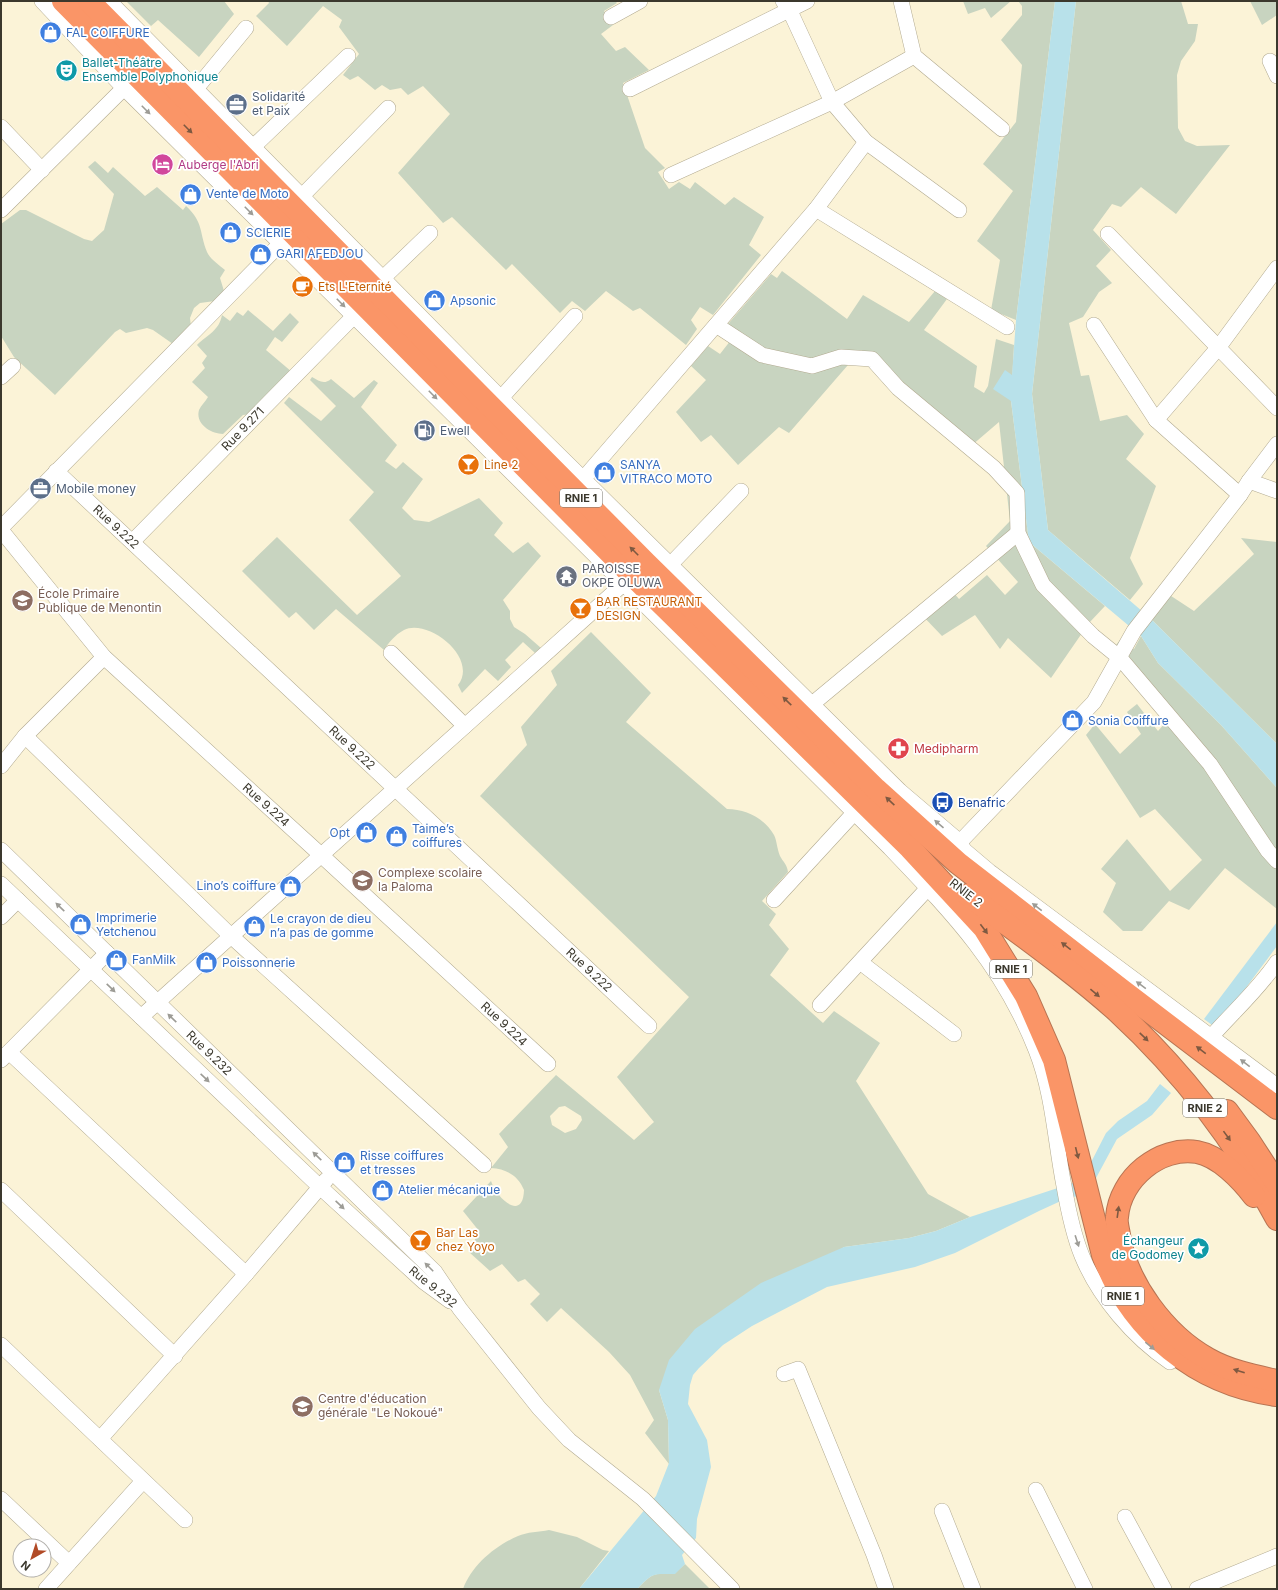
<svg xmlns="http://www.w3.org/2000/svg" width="1278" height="1590" viewBox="0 0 1278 1590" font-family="Inter,sans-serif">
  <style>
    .green { fill: #c8d4c0; fill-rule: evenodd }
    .water { fill: #b8e1ea }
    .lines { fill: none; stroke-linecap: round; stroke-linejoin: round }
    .minor-casing { stroke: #b2aa90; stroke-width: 16 }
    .highway-casing { stroke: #b77453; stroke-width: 24 }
    .minor { stroke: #fff; stroke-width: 15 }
    .highway { stroke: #fa9567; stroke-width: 22 }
    .oneway { fill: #9d9c96 }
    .oneway2 { fill: #7e5941 }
    .labels { text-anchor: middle; stroke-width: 3.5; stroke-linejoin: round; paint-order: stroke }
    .shield { fill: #fff; stroke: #76746c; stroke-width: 1 }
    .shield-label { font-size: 11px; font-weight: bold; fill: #3b382d }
    .shop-label { font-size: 12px; fill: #366cbe; stroke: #fff; text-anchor: start }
    .culture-label { font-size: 12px; fill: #0d838f; stroke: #fff; text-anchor: start }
    .service-label { font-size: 12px; fill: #4e5e75; stroke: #fff; text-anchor: start }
    .hotel-label { font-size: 12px; fill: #b23c85; stroke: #fff; text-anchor: start }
    .food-label { font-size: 12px; fill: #c56008; stroke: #fff; text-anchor: start }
    .street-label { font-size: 12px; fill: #3b382d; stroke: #fff }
    .worship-label { font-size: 12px; fill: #5b616d; stroke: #fff; text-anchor: start }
    .education-label { font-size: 12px; fill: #785e54; stroke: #fff; text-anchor: start }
    .health-label { font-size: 12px; fill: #be3a42; stroke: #fff; text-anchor: start }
    .transit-label { font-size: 12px; fill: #164399; stroke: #fff; text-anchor: start }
  </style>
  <rect width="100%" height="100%" fill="#fbf3d7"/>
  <!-- green -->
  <g class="green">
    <polygon points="126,1 224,1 234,14 199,57 158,20 151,26"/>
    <polygon points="268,1 615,1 617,3 604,11 613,25 601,34 616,51 625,47 649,70 623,83 645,148 665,168 658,172 669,189 679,182 690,189 695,182 725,205 734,197 764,217 749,245 761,255 713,315 700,307 691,320 697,329 686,345 640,308 633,311 606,291 585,311 572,301 560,313 512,264 506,270 452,217 443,223 398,173 450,114 423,86 408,95 401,88 390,90 382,85 375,90 358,76 350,80 343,75 359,54 339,27 342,20 323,6 287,46 256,16 269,3"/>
    <polygon points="963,1 1011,1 991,18 985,8 968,14"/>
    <polygon points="1018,1 1055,1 1016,320 991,310 1000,260 977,241 1013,191 983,164 1016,122 1022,65 1001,40 1022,15 1022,6"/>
    <polygon points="1076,1 1181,1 1188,24 1198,24 1195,41 1181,61 1177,75 1178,128 1185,141 1197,146 1230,145 1176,214 1141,187 1121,207 1112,204 1093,230 1111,250 1096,266 1112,283 1099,292 1083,317 1069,323 1081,376 1089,375 1100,421 1127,415 1144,434 1126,459 1156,486 1130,558 1143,584 1130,600 1048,530 1032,394"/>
    <polygon points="1250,1 1277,1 1277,15 1262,25"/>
    <path d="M95,161l13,12 5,-6 32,29 12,-9 26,23 3,-4c18,17 13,26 21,46 3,7 12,13 18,18l-5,8 4,13 -9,10 -15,2 -6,5 -4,10 1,9 -18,17 -20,-14 -6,-2 -21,5 -6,-4 -5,3 -60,63 -41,-38 -13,-21v-112l19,-14h6l58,29 8,2 12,-11 10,-36 -26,-27z"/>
    <polygon points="782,271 847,319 863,295 909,322 935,291 947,299 924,330 977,366 974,387 984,393 988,386 996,339 1014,345 1011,401 1029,542 1105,606 1089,623 1051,678 1008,638 1000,649 975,615 942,636 919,612 947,585 959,599 987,575 1005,595 1018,582 986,546 1010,521 999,422 971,446 861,350 789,433 779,427 738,465 711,435 701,442 676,412 706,380 691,366 708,346 720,354 738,331 728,324 771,274 777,278"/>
    <path d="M248,310l25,21 17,-18 9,9 -17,20 -7,-5 -9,13 26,22 -40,42 -9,1 -20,19c-12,0 -28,-10 -24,-24 2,-5 7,-9 9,-13l-16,-15 13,-14 -3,-5 5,-7 -10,-11c11,-11 22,-14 25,-30l8,6 7,-9 6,4z"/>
    <path d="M312,377c7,4 12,8 19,2l23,19 20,-18 4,3 -17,24 36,38 -12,16 11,8 7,-7 20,17 -21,29 12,12 15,2 50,-24 24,25 -9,12 19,18 15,-11 13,14 -38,44 7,11v8l4,8 11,7 16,14 -6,5 -12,-11 -18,18 6,7 -13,14 -13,-12 -23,24 -4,-8c21,-27 -30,-67 -54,-55 -9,5 -15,12 -20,20l-48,-41 -22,21 -18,-18 -7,6 -47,-47 35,-34 80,78 44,-39 -52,-56 25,-28 -90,-89 5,-6 32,24 15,-15 -26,-26z"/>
    <polygon points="1241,538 1277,542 1277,744 1150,618 1165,592 1194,611 1254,554"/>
    <path d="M591,632l60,61 -25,29 101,87c19,0 37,9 47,26 3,6 3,14 6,21 3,6 7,8 8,16l-26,29 14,13 -7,11 20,24 -19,26 53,48 11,-12 46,32 -24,38 72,113 42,23 -34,14 -27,7 -65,9 -185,143 9,30 1,44 -24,-31 9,-13 -24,-45 -21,-23 -48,-44 -14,14 -17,-18 10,-10 -15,-15 -7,3 -16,-18 -12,7 -21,-19 10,-21 -16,-20 28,-30c6,18 32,41 33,9 -6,-15 -18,-21 -33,-22l17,-21 -9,-13 57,-59 78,65 20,-18 -37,-45 72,-80 -209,-201 47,-51 -6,-18 36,-42 -6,-14zM565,1106l16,10 1,4 -6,9 -11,4 -13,-8 -2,-9 9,-9z"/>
    <polygon points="1141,636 1158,663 1221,725 1277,788 1277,909 1225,868 1189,910 1169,901 1142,931 1123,931 1103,912 1116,883 1101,869 1127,839 1170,891 1202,860 1155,809 1140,818 1086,735 1095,724 1120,754 1141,734 1127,712 1137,704 1158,731 1166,722 1116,645 1120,640 1134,649"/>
    <path d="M549,1530l28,7 26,13 6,1 -30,38h-116c9,-24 32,-43 55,-53 9,-4 21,-4 31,-6z"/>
    <path d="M685,1564l25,25h-73c17,-17 15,-15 38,-16z"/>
  </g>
  <!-- water -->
  <g class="water">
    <polygon points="1055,1 1076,1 1032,394 1048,530 1150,618 1277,744 1277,788 1221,725 1158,663 1141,636 1029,542 1011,401 993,389 1005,370 1012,375 1016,320"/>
    <polygon points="1277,922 1277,946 1216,1028 1204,1019"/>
    <path d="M1160,1084l11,9 -19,22 -35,24 -29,54 -25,7 -24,11 -84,42 -40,14 -88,20 -75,39 -29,19 -24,23 -6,7 -3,10 -2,19 19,36 4,27 -14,52 -1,19 -14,17 3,9 -10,10c-23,0 -21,-2 -38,15h-58l77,-93 13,-33 -1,-43 -9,-30 10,-30 26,-31 66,-46 83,-36 65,-9 27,-7 34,-14 112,-37 24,-47 12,-12 29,-20z"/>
  </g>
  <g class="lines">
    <defs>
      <g id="minor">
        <path d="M42,1l82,87 766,760c62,65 112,116 146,202 17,43 19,90 28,136 4,23 9,48 18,70 17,41 51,81 88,106"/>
        <polyline points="109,1 501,398 900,791 960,842 964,850 990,872 1277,1086"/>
        <polyline points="783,1 790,11 832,102 866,142 959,210"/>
        <polyline points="901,1 914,56 1002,129"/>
        <polyline points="611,17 640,1"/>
        <polyline points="1270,61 1277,76"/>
        <polyline points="630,89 807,1"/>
        <polyline points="195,90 246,28"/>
        <polyline points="1,127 42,170"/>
        <polyline points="253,147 348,56"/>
        <polyline points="671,175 832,102 914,56"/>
        <polyline points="301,197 388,108"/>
        <polyline points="816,209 1007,327"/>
        <polyline points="1,210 124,88"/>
        <polyline points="1108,234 1277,408"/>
        <polyline points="382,279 430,233"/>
        <polyline points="716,325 762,355 812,366 841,357 872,359 898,388 994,468 1017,493 1018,533 1043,585 1093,636 1120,658 1210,764 1268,851 1277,861"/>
        <polyline points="1094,325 1156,420 1240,495"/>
        <polyline points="1,377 13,366"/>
        <polyline points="501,398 575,316"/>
        <polyline points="1156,420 1218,348 1277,268"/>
        <polyline points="56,471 649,1026"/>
        <polyline points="584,478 816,209 866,142"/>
        <polyline points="1249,481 1277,491"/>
        <polyline points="1,528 281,243"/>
        <polyline points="1,530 104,657 321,855 548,1064"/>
        <polyline points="132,542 354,316"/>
        <polyline points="670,565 741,491"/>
        <polyline points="391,653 465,726"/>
        <polyline points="811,705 1018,533"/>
        <polyline points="25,736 231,936 484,1165"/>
        <polyline points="1,766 25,736 104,657"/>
        <polyline points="960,842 1094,702 1134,631 1240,495 1249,481 1277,444"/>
        <polyline points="1,850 435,1272 460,1309 539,1408 569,1440 643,1499 732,1589"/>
        <polyline points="1,884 320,1187 424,1282 450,1301"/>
        <polyline points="774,900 854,813"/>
        <polyline points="1,917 18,900"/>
        <polyline points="860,962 954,1034"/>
        <polyline points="820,1005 928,888"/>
        <polyline points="141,1017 622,585"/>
        <path d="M1211,1037c22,-25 47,-47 66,-75"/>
        <polyline points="9,1052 246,1274"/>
        <polyline points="1,1060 107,953"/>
        <polyline points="1,1190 175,1356"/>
        <polyline points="1,1345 185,1520"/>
        <polyline points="784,1374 798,1369 874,1555 886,1589"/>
        <polyline points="100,1439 246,1274 326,1180"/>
        <polyline points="1036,1490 1085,1589"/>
        <polyline points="1,1499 69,1563"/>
        <polyline points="942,1511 973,1589"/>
        <polyline points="1125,1517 1164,1589"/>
        <polyline points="46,1589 143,1481"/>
        <polyline points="1197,1589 1277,1556"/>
      </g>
      <g id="highway">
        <path d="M63,1l570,575 277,272 74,80 42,68 28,64 49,195c28,76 94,130 174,140"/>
        <polyline points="89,1 646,563 876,789 958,863 1123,991 1277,1108"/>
        <path d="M968,895c50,38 102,74 149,116 65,60 119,130 160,208"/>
        <polyline points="1227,1111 1249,1141 1277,1184"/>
        <path d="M1254,1196c-13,-17 -35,-40 -57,-44 -37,-6 -77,26 -80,65 -1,5 1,12 2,18 7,48 46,100 89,124 21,12 46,17 69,22"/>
      </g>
    </defs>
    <!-- minor casing -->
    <use href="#minor" class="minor-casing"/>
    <!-- highway casing -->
    <use href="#highway" class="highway-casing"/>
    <!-- minor -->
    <use href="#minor" class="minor"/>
    <!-- highway -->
    <use href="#highway" class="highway"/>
  </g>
  <!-- one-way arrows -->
  <defs><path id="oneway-solid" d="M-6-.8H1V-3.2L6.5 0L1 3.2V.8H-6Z"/></defs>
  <g class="oneway">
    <use href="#oneway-solid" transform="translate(146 110) rotate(45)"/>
    <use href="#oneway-solid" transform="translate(249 211) rotate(45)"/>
    <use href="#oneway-solid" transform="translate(341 303) rotate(45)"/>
    <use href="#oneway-solid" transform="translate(433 395) rotate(45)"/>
    <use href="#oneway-solid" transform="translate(939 824) rotate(-139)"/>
    <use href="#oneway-solid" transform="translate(60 907) rotate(-136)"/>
    <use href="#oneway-solid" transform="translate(1037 907) rotate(-143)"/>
    <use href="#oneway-solid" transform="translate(1141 985) rotate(-144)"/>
    <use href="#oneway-solid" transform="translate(111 988) rotate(44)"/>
    <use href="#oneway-solid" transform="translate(172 1018) rotate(-136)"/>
    <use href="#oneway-solid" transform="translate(1245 1063) rotate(-142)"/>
    <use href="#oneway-solid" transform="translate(205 1078) rotate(43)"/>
    <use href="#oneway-solid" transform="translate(317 1156) rotate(-136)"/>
    <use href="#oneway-solid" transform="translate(340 1205) rotate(43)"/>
    <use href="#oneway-solid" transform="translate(1077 1241) rotate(72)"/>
    <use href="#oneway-solid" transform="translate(429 1267) rotate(-135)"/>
    <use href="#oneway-solid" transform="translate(1150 1346) rotate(39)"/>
  </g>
  <g class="oneway2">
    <use href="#oneway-solid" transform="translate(188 129) rotate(45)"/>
    <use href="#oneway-solid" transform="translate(634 551) rotate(-135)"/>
    <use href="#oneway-solid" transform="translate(787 701) rotate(-136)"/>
    <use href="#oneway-solid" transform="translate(890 801) rotate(-137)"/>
    <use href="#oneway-solid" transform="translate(984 929) rotate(53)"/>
    <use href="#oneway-solid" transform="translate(1066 946) rotate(-142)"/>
    <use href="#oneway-solid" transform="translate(1095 993) rotate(40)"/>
    <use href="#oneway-solid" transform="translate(1144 1037) rotate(44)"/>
    <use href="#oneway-solid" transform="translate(1201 1050) rotate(-143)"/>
    <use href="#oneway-solid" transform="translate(1227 1136) rotate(54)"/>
    <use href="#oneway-solid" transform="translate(1077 1153) rotate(76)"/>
    <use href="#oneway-solid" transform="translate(1118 1212) rotate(-82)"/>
    <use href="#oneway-solid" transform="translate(1239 1371) rotate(-162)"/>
  </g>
  <!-- icons -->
  <defs>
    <symbol id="shop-disc" viewBox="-11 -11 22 22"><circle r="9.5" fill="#3f7fe0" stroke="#fff"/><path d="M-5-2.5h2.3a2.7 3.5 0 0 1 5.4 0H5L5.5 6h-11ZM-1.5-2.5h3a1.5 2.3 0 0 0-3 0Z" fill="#fff"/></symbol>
    <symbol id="theatre-disc" viewBox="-11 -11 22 22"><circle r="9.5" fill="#0f9aa8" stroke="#fff"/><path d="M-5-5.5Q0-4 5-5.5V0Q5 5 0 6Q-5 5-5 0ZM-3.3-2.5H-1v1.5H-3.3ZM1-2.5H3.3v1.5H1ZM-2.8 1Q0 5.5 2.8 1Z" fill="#fff"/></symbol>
    <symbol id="office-disc" viewBox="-11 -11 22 22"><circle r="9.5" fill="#5c6f8a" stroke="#fff"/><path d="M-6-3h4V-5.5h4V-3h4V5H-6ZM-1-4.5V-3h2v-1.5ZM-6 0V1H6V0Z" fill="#fff"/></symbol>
    <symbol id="hotel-disc" viewBox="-11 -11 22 22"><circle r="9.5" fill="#d1479c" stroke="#fff"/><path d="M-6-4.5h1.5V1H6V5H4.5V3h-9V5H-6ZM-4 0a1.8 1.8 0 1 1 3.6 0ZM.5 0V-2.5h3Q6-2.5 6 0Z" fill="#fff"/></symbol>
    <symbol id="cafe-disc" viewBox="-11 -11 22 22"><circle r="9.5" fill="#e8710a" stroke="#fff"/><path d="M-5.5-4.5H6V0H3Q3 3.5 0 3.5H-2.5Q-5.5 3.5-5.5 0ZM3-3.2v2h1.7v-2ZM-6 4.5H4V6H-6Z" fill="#fff"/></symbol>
    <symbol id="fuel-disc" viewBox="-11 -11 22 22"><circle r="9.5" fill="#5c6f8a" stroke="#fff"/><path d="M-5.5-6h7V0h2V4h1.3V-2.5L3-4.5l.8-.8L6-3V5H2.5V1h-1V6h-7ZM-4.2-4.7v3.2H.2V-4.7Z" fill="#fff"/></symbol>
    <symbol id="bar-disc" viewBox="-11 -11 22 22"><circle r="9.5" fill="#e8710a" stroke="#fff"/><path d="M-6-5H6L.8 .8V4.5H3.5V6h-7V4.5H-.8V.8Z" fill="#fff"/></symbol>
    <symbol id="temple-disc" viewBox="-11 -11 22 22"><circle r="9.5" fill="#6b7280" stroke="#fff"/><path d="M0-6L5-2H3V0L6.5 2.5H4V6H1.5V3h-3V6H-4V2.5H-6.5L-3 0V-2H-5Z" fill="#fff"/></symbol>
    <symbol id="school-disc" viewBox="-11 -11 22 22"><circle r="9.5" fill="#8d6e63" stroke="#fff"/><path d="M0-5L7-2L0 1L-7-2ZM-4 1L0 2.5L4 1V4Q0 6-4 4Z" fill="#fff"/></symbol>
    <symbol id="pharmacy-disc" viewBox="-11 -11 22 22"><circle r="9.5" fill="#e0444e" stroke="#fff"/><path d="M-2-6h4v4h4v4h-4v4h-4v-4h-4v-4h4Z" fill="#fff"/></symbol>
    <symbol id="bus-disc" viewBox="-11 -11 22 22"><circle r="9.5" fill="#1a4fb4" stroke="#fff"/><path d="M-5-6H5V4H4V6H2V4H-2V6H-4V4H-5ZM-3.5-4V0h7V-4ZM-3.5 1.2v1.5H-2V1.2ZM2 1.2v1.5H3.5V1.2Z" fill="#fff"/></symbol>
    <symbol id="sight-disc" viewBox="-11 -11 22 22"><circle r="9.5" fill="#0f9aa8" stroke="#fff"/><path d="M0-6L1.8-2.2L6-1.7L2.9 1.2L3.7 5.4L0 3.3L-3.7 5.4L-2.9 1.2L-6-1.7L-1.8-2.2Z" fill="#fff"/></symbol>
    <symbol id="university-disc" viewBox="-11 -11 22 22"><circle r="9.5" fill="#8d6e63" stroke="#fff"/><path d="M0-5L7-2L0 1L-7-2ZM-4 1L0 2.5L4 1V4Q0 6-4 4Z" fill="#fff"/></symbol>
  </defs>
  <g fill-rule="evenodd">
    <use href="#shop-disc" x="38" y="20" width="25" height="25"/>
    <use href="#theatre-disc" x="54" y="58" width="25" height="25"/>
    <use href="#office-disc" x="224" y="92" width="25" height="25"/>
    <use href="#hotel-disc" x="150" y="152" width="25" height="25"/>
    <use href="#shop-disc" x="178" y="182" width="25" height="25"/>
    <use href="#shop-disc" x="218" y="220" width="25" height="25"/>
    <use href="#shop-disc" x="248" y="242" width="25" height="25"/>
    <use href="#cafe-disc" x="290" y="274" width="25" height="25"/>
    <use href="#shop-disc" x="422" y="288" width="25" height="25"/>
    <use href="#fuel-disc" x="412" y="418" width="25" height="25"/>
    <use href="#bar-disc" x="456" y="452" width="25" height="25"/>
    <use href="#shop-disc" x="592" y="460" width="25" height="25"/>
    <use href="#office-disc" x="28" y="476" width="25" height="25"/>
    <use href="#temple-disc" x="554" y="564" width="25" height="25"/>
    <use href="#school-disc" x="10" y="588" width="25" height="25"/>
    <use href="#bar-disc" x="568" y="596" width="25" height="25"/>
    <use href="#shop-disc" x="1060" y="708" width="25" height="25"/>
    <use href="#pharmacy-disc" x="886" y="736" width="25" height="25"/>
    <use href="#bus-disc" x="930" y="790" width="25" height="25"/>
    <use href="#shop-disc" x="354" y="820" width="25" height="25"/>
    <use href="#shop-disc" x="384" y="824" width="25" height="25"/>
    <use href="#school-disc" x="350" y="868" width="25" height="25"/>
    <use href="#shop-disc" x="278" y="874" width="25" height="25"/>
    <use href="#shop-disc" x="68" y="912" width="25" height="25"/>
    <use href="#shop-disc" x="242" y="914" width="25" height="25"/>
    <use href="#shop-disc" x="104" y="948" width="25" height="25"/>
    <use href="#shop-disc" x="194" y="950" width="25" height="25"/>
    <use href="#shop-disc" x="332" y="1150" width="25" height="25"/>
    <use href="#shop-disc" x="370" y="1178" width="25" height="25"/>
    <use href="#bar-disc" x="408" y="1228" width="25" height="25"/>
    <use href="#sight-disc" x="1186" y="1236" width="25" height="25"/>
    <use href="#university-disc" x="290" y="1394" width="25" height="25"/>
  </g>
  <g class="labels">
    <!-- shield labels -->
    <g class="shield">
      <rect x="560" y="489" width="42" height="18" rx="3"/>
      <rect x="990" y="960" width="42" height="18" rx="3"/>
      <rect x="1183" y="1099" width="44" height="18" rx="3"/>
      <rect x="1102" y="1287" width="42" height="18" rx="3"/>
    </g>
    <g class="shield-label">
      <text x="581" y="502">RNIE 1</text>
      <text x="1011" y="973">RNIE 1</text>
      <text x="1205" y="1112">RNIE 2</text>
      <text x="1123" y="1300">RNIE 1</text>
    </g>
    <!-- shop labels -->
    <g class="shop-label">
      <text x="66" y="37">FAL COIFFURE</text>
      <text x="206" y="198">Vente de Moto</text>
      <text x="246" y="237">SCIERIE</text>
      <text x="276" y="258">GARI AFEDJOU</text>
      <text x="450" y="305">Apsonic</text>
      <text x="620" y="469">SANYA<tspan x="620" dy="14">VITRACO MOTO</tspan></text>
      <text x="1088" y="725">Sonia Coiffure</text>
      <text x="412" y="833">Taime’s<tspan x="412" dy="14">coiffures</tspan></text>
      <text x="350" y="837" text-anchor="end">Opt</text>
      <text x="276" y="890" text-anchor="end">Lino’s coiffure</text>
      <text x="96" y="922">Imprimerie<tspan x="96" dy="14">Yetchenou</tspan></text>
      <text x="270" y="923">Le crayon de dieu<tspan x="270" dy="14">n’a pas de gomme</tspan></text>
      <text x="132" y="964">FanMilk</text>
      <text x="222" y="967">Poissonnerie</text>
      <text x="360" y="1160">Risse coiffures<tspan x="360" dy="14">et tresses</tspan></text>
      <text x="398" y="1194">Atelier mécanique</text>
    </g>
    <!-- culture labels -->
    <g class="culture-label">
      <text x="82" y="67">Ballet-Théâtre<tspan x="82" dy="14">Ensemble Polyphonique</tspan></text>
      <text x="1184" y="1245" text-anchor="end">Échangeur<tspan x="1184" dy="14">de Godomey</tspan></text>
    </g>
    <!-- service labels -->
    <g class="service-label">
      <text x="252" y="101">Solidarité<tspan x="252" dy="14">et Paix</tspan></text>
      <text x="440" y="435">Ewell</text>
      <text x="56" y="493">Mobile money</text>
    </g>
    <!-- hotel labels -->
    <g class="hotel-label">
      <text x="178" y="169">Auberge l'Abri</text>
    </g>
    <!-- food labels -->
    <g class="food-label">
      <text x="318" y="291">Ets L'Eternité</text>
      <text x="484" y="469">Line 2</text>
      <text x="596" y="606">BAR RESTAURANT<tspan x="596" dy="14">DESIGN</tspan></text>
      <text x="436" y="1237">Bar Las<tspan x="436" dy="14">chez Yoyo</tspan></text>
    </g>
    <!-- street labels -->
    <g class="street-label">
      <text transform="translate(243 429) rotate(-46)" y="4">Rue 9.271</text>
      <text transform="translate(116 527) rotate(43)" y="4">Rue 9.222</text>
      <text transform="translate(352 748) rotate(43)" y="4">Rue 9.222</text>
      <text transform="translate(266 805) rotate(42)" y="4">Rue 9.224</text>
      <text transform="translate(966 893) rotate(38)" y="4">RNIE 2</text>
      <text transform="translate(589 970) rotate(43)" y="4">Rue 9.222</text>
      <text transform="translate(504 1024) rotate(43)" y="4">Rue 9.224</text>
      <text transform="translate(209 1053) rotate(44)" y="4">Rue 9.232</text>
      <text transform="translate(433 1287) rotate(39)" y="4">Rue 9.232</text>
    </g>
    <!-- worship labels -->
    <g class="worship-label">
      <text x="582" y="573">PAROISSE<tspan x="582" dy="14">OKPE OLUWA</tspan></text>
    </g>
    <!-- education labels -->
    <g class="education-label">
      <text x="38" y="598">École Primaire<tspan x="38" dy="14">Publique de Menontin</tspan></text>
      <text x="378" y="877">Complexe scolaire<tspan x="378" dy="14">la Paloma</tspan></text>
      <text x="318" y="1403">Centre d'éducation<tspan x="318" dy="14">générale "Le Nokoué"</tspan></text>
    </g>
    <!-- health labels -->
    <g class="health-label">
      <text x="914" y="753">Medipharm</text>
    </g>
    <!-- transit labels -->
    <g class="transit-label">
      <text x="958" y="807">Benafric</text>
    </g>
  </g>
  <!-- border -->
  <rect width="1278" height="1590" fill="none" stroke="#3b382d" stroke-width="4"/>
  <!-- north arrow -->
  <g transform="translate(32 1558) rotate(219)"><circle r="19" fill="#ffffff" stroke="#b1afab"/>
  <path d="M0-3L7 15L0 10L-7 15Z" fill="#b14a26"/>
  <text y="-6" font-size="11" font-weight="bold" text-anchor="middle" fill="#3b382d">N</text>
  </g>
</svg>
